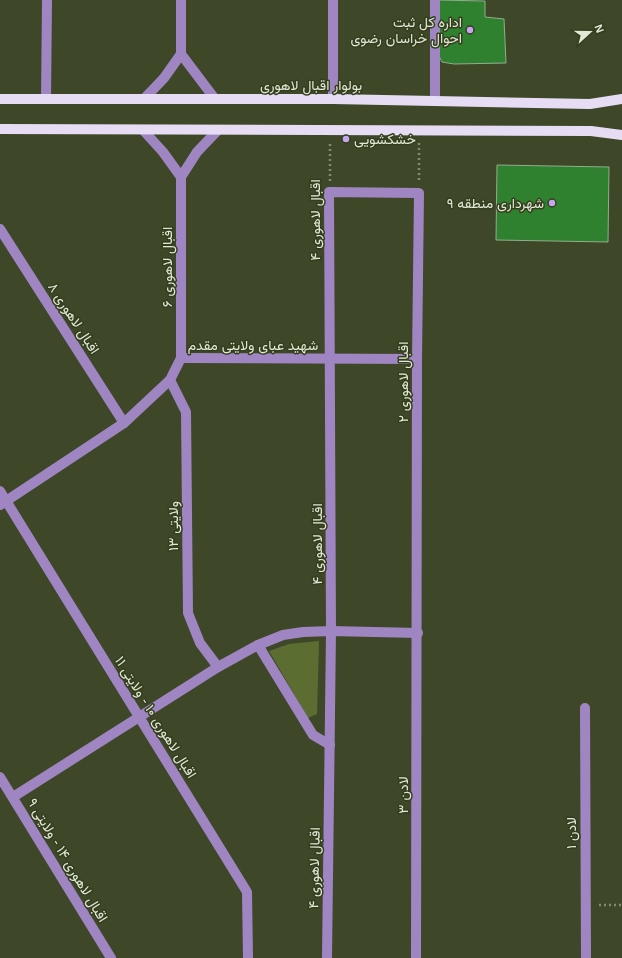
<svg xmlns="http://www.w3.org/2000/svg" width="622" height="958" viewBox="0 0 622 958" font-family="Arial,Vazirmatn,sans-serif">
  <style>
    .green { fill: #5c6d32 }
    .building { fill: #30812f; stroke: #91ad8f }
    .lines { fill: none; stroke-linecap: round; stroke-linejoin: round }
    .path { stroke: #828b70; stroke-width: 2.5; stroke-dasharray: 2 3; stroke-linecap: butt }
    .minor { stroke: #9f86c2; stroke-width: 10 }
    .major { stroke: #e6ddf5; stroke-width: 10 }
    .poi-dot { fill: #c5a6f0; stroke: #343e1e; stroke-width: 1.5 }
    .labels { text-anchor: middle; stroke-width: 3; stroke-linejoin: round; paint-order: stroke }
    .poi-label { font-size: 14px; fill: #e1e8d5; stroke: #343e1e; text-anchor: end }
    .street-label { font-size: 14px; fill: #e1e8d5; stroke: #343e1e }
  </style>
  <rect width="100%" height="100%" fill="#3e4828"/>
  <!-- green -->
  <polygon class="green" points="319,641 317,714 308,718 269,651 289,644"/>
  <!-- building -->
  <g class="building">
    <polygon points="437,0 485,1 485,17 504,19 506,63 454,64 442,62 438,54"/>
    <polygon points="497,165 609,167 608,242 496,240"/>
  </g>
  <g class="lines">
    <!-- path -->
    <g class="path">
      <polyline points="419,143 419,182"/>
      <polyline points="330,181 330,142"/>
      <polyline points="599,905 622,905"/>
    </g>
    <!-- minor -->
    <g class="minor">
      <polyline points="181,0 181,54 215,99"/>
      <polyline points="46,99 47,0"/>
      <polyline points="144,99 164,78 181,54"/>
      <polyline points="333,99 333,0"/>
      <polyline points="435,101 435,0"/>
      <polyline points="143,130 163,152 181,177"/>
      <polyline points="181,177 197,152 218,130"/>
      <polyline points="0,229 124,423"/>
      <polyline points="181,358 417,359"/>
      <polyline points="170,380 186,412 188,613 200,643 218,667"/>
      <polyline points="0,491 247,892 248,958"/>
      <polyline points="0,505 124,423 170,380 181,358 181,177"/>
      <polyline points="258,645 313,735 330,745"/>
      <polyline points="585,708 586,958"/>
      <polyline points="0,777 111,958"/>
      <polyline points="13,797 218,667 258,645 283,635 303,632 331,631 418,633"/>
      <polyline points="327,958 331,631 329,192 419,193 417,359 416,958"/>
    </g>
    <!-- major -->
    <g class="major">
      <polyline points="0,99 333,99 590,104 622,99"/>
      <polyline points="0,129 591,131 622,135"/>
    </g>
  </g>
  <!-- markers -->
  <g class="poi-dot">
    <circle cx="470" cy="30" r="4"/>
    <circle cx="346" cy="139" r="4"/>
    <circle cx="552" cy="203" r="4"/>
  </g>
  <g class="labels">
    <!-- poi labels -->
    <g class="poi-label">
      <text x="462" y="27">اداره کل ثبت<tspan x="462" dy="16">احوال خراسان رضوی</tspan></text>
      <text x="354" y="144" text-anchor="start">خشکشویی</text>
      <text x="544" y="208">شهرداری منطقه ۹</text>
    </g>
    <!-- street labels -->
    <g class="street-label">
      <text x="311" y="90">بولوار اقبال لاهوری</text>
      <text transform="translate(315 220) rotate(-90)" y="5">اقبال لاهوری ۴</text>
      <text transform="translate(167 267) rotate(-90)" y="5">اقبال لاهوری ۶</text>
      <text transform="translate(74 318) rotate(57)" y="5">اقبال لاهوری ۸</text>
      <text x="253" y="350">شهید عبای ولایتی مقدم</text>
      <text transform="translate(403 382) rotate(-90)" y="5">اقبال لاهوری ۲</text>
      <text transform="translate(173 526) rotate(-90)" y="5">ولایتی ۱۳</text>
      <text transform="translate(317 544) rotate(-90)" y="5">اقبال لاهوری ۴</text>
      <text transform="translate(156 717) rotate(58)" y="5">اقبال لاهوری ۱۰ - ولایتی ۱۱</text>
      <text transform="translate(403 795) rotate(-90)" y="5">لادن ۳</text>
      <text transform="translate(571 833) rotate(-90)" y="5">لادن ۱</text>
      <text transform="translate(68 860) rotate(59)" y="5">اقبال لاهوری ۱۴ - ولایتی ۹</text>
      <text transform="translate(314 868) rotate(-89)" y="5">اقبال لاهوری ۴</text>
    </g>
  </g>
  <!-- north arrow -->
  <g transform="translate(590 32) rotate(69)" stroke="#343e1e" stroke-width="3" paint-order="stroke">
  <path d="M0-3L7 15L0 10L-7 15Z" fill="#e1e8d5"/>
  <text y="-6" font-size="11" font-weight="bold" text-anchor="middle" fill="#e1e8d5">N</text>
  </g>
</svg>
